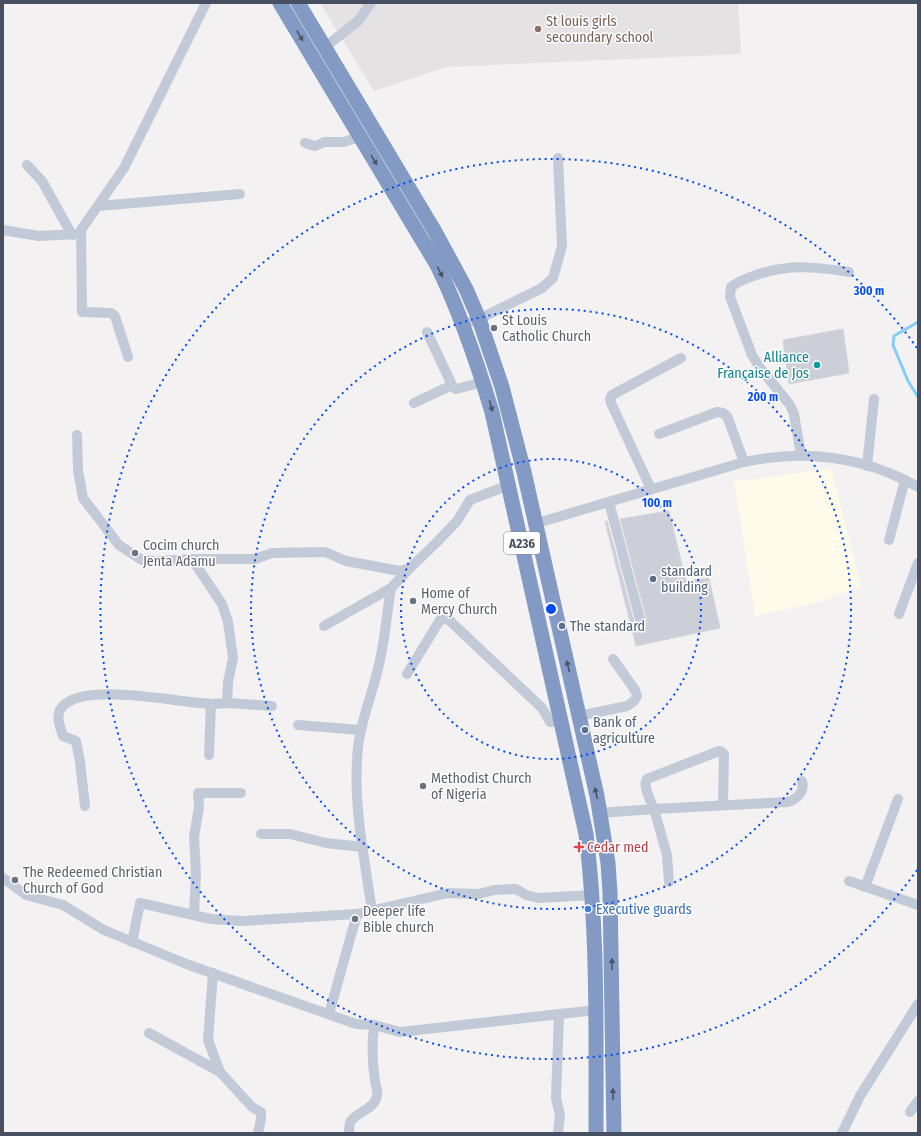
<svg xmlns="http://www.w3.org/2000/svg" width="921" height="1136" viewBox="0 0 921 1136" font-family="'Fira Sans Condensed',sans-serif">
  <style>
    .commercial { fill: #fefbea }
    .education { fill: #e4e2e2 }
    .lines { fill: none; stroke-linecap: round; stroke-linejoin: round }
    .stream { stroke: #83cef7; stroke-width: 3 }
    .building { fill: #cccfd7; stroke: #d4d5dd }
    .minor { stroke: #c3cad7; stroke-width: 10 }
    .highway { stroke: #839ac5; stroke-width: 15 }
    .oneway { fill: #495466 }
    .ring { fill: none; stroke: #044bfa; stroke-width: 2; stroke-dasharray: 2 4 }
    .education-dot { fill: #8d6e63; stroke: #fff; stroke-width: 1.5 }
    .worship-dot { fill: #6b7280; stroke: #fff; stroke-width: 1.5 }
    .culture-dot { fill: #0f9aa8; stroke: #fff; stroke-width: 1.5 }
    .service-dot { fill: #5c6f8a; stroke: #fff; stroke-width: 1.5 }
    .health-dot { fill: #e0444e; stroke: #fff; stroke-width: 1.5 }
    .shop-dot { fill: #3f7fe0; stroke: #fff; stroke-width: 1.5 }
    .labels { text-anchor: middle; stroke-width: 3; stroke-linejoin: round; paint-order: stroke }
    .shield { fill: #fff; stroke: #7e8490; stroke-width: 1 }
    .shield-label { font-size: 13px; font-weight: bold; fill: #465061 }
    .education-label { font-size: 14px; fill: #785e54; stroke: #fff; text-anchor: start }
    .worship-label { font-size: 14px; fill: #5b616d; stroke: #fff; text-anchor: start }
    .culture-label { font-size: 14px; fill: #0d838f; stroke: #fff; text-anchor: end }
    .service-label { font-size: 14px; fill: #4e5e75; stroke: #fff; text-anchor: start }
    .health-label { font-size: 14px; fill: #be3a42; stroke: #fff; text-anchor: start }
    .shop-label { font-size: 14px; fill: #366cbe; stroke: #fff; text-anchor: start }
    .centre { fill: #044bfa; stroke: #fff; stroke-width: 2 }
    .ring-label { font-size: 12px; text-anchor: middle; font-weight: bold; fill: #044bfa; stroke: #fff; stroke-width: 3; stroke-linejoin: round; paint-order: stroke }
  </style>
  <rect width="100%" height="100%" fill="#f3f1f1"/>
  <!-- commercial -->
  <polygon class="commercial" points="831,468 861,586 819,602 755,616 734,480 750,480"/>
  <!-- education -->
  <polygon class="education" points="320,3 738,3 741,54 446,67 374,91"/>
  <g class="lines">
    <!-- stream -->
    <polyline class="stream" points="918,322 894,336 893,345 908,381 918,397"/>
  </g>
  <!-- building -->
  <g class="building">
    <polygon points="843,329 849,373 789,384 783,340"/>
    <polygon points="669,511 686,581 709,578 720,628 636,646 605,521 607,521 635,625 637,628 642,629 646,627 647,621 620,519"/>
  </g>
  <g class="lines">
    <!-- minor -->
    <g class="minor">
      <polyline points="325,47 358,21 371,3"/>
      <polyline points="305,143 315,146 324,142 343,142 360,137"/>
      <polyline points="27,165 42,181 72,235"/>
      <polyline points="98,206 240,194"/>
      <polyline points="3,230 39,236 77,234"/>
      <polyline points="463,324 479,319 542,288 553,278 562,246 558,158"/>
      <polyline points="427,332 453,387 456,389 484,382"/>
      <polyline points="128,357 115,316 111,313 82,312 81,230 124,168 206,3"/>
      <polyline points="414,403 452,385"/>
      <polyline points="659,434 717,412 723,413 727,416 744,462"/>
      <polyline points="77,435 78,470 83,498 119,545 142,560 157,561 192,559 255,559 272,553 325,552 346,561 400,571 410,568 436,543 457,521 470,500 509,485"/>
      <path d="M801,455l-7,-41 -4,-9 -30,-37 -8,-13 -22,-58 1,-10c9,-7 17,-9 28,-13 32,-10 57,-7 90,-2"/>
      <polyline points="867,466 874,399"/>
      <polyline points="651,489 611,403 610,399 612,395 681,358"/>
      <polyline points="609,502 641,623"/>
      <path d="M534,524l210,-62c61,-13 119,-6 174,25"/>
      <polyline points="889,540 905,480"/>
      <polyline points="192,559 222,604 228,622 233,658 228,682 227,703"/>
      <polyline points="899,614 918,563"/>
      <polyline points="324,626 391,588 410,568"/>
      <polyline points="407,674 440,620 446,619 449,620 542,708 550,722 562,722"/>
      <polyline points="579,716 627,706 634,701 637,696 635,690 613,659"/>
      <polyline points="298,725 360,730"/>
      <polyline points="209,755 211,704"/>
      <path d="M85,806l-5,-44 -4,-21 -13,-5c-3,-9 -8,-21 -1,-29 23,-26 116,-4 149,-3 6,0 12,-1 18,-1 14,1 29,2 43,3"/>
      <path d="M600,813l54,-4c-3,-8 -12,-23 -7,-30l72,-28 3,1 2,2 -1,51"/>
      <polyline points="261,834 290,834 326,843 363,847"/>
      <polyline points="3,878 26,895 63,905 104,930 189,965 356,1024 374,1025 400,1032 596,1010"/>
      <polyline points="849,881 918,905"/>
      <path d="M669,882l-2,-27 -13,-46 134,-7c9,-3 17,-10 14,-21"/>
      <polyline points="865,887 898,799"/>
      <path d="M372,911c-7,-50 -18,-101 -15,-151 1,-34 16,-66 23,-100 5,-23 7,-48 11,-72"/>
      <polyline points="194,915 196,873 194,837 199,807 198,793 241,793"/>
      <polyline points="132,942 140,903 211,919 242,921 357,914 448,893 479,894 494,890 516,889 526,895 538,898 593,895"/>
      <polyline points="213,973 208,1040 220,1072 252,1107 261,1112 261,1119 258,1133"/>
      <polyline points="329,1014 357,914"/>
      <polyline points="149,1033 220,1072"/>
      <polyline points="910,1112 918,1101"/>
      <path d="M349,1133c0,-4 0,-9 2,-12 6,-9 21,-11 25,-22 3,-7 0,-12 -1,-18 -3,-18 -3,-38 -1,-56"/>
      <polyline points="558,1133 560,1115 556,1098 559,1014"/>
      <polyline points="842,1133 860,1096 918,1004"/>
    </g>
    <!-- highway -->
    <g class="highway">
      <path d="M280,3l157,262c23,47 40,97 55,147l94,422c12,99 10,199 10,299"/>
      <polyline points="298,3 434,230 466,289 479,319 502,387 524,472 597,796 608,863 610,893 614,1133"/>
    </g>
  </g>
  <!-- one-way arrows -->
  <defs><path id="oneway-solid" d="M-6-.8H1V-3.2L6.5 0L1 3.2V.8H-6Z"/></defs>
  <g class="oneway">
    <use href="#oneway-solid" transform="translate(300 36) rotate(59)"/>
    <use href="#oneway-solid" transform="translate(374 160) rotate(59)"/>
    <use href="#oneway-solid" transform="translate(440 272) rotate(63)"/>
    <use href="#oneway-solid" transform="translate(491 406) rotate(74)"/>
    <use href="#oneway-solid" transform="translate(568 666) rotate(-103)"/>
    <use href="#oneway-solid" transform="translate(596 793) rotate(-102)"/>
    <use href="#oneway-solid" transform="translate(612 964) rotate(-91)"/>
    <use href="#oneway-solid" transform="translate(613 1094) rotate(-91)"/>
  </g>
  <!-- distance rings -->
  <g class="ring">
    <circle cx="551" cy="609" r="150"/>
    <circle cx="551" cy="609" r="300"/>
    <path d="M917 870A450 450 0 1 1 917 348"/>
  </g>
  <!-- markers -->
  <circle class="education-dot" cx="538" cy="29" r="4"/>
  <g class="worship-dot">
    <circle cx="494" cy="328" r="4"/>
    <circle cx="135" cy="553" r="4"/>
    <circle cx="413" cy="601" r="4"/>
    <circle cx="423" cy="786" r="4"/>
    <circle cx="15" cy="880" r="4"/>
    <circle cx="355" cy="919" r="4"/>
  </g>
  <circle class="culture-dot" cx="817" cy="365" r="4"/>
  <g class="service-dot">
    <circle cx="653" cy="579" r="4"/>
    <circle cx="562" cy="626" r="4"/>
    <circle cx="585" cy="730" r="4"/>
  </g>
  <path class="health-dot" d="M577 841h4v4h4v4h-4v4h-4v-4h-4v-4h4z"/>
  <circle class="shop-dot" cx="588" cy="909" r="4"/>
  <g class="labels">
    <!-- shield labels -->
    <rect class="shield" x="504" y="532" width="36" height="22" rx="3"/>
    <g class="shield-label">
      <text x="522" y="548">A236</text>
    </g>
    <!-- education labels -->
    <g class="education-label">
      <text x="546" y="26">St louis girls<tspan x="546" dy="16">secoundary school</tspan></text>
    </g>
    <!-- worship labels -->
    <g class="worship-label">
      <text x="502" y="325">St Louis<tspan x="502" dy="16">Catholic Church</tspan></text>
      <text x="143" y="550">Cocim church<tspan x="143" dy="16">Jenta Adamu</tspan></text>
      <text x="421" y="598">Home of<tspan x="421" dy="16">Mercy Church</tspan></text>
      <text x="431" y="783">Methodist Church<tspan x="431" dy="16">of Nigeria</tspan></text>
      <text x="23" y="877">The Redeemed Christian<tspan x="23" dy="16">Church of God</tspan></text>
      <text x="363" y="916">Deeper life<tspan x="363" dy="16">Bible church</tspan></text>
    </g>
    <!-- culture labels -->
    <g class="culture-label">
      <text x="809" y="362">Alliance<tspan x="809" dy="16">Française de Jos</tspan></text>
    </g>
    <!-- service labels -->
    <g class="service-label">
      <text x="661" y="576">standard<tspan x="661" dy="16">building</tspan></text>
      <text x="570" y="631">The standard</text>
      <text x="593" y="727">Bank of<tspan x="593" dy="16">agriculture</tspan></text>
    </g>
    <!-- health labels -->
    <g class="health-label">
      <text x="587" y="852">Cedar med</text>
    </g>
    <!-- shop labels -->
    <g class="shop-label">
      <text x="596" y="914">Executive guards</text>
    </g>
  </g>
  <circle cx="551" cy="609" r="6" class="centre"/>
  <g class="ring-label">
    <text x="869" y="295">300 m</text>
    <text x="763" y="401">200 m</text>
    <text x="657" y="507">100 m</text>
  </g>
  <!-- border -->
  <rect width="921" height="1136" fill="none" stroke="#465061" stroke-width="8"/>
</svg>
